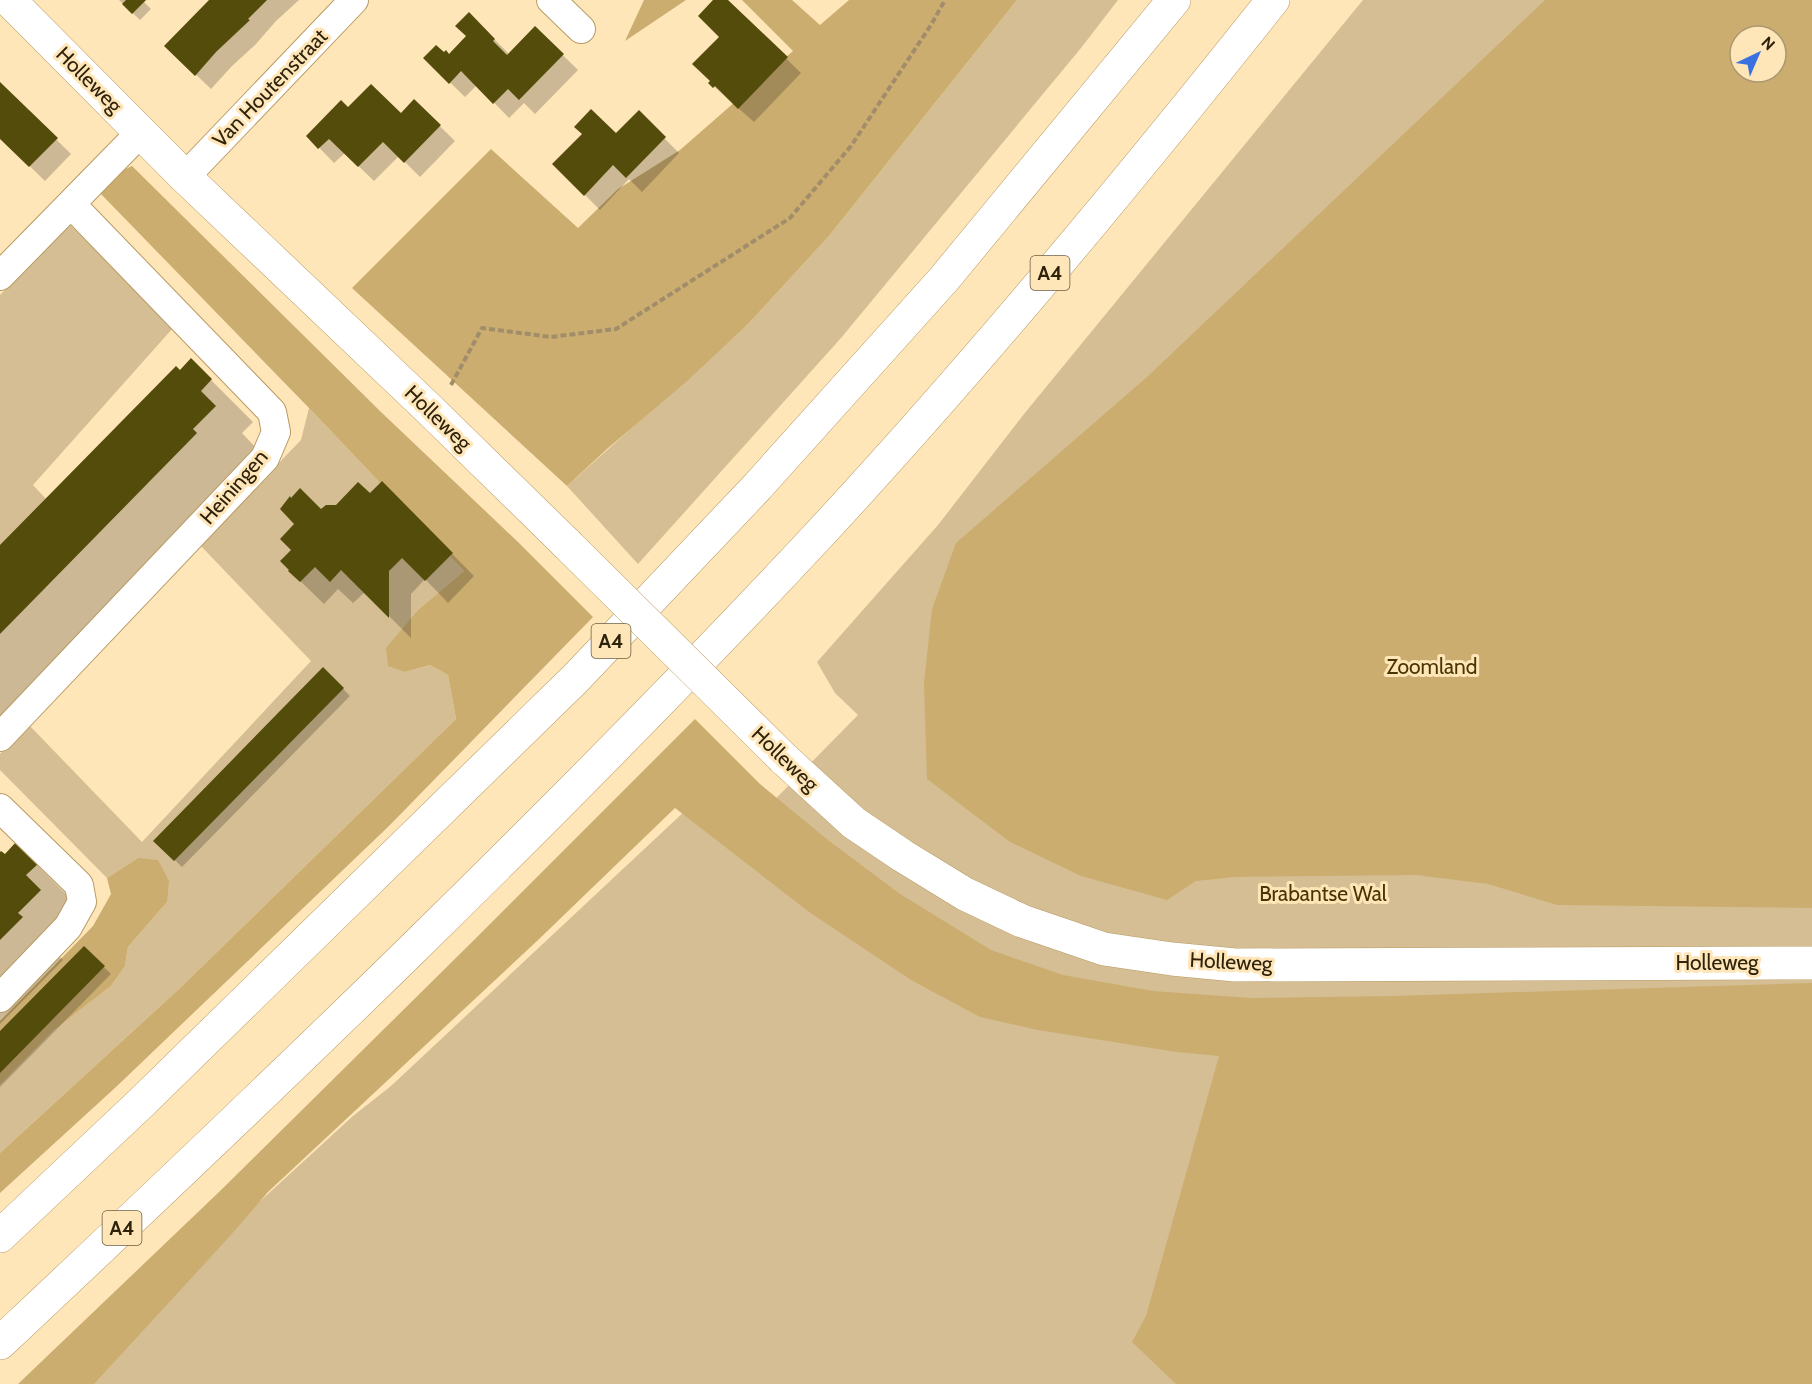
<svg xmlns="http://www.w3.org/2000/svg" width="1812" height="1384" font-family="Cabin,sans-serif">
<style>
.green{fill:#d5be93;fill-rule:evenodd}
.forest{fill:#ccad70;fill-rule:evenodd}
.shadow{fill:#0003}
.building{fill:#534c0b}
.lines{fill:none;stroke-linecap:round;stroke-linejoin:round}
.minor-casing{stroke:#b89b63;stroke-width:30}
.tertiary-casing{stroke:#b89b63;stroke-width:34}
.motorway-casing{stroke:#b89b63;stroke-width:34}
.path{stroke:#a18d6a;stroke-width:4;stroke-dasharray:6 3;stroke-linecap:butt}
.minor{stroke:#fff;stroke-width:28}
.tertiary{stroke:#fff;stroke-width:33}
.motorway{stroke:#fff;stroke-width:33}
.tertiary-bridge-casing{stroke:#b89b63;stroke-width:34;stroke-linecap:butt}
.tertiary-bridge{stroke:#fff;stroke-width:33}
.labels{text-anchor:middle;stroke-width:6;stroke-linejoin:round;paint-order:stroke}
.shield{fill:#ffe6b9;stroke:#6d5d3f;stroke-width:1.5}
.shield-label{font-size:20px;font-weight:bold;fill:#2e220b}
.street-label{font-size:21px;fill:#2e220b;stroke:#ffe6b9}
.park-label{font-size:21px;fill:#4a3501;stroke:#ffe6b9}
</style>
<rect width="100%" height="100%" fill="#ffe6b9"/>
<path class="green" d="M1017 0H1118L1081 48 841 338 638 564 567 486 750 322 829 236Z
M1363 0H1812V1384H69L199 1257 353 1116 391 1086 686 810 727 848 858 715 835 693 817 662 938 525 1024 414ZM1740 36H1776V72H1740Z
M69 224 173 328 33 485 46 499 0 547V295Z
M309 408 464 571 419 609 405 672 430 665 448 675 456 719 180 988 0 1153V1085L53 1031 111 986 125 966 128 947 167 902 138 858 107 878 0 770V754L28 724 142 842 311 661 200 545 301 440Z"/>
<path class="forest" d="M644 0H686L625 41Z
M742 0H792L820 25 849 0H1017L829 236 750 322 686 382 607 449 567 486 352 288 491 149 578 228 618 189 680 150 793 51Z
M1545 0H1812V908L1557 905 1488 884 1416 875 1235 877 1196 881 1167 900 1081 876 1010 842 927 779 924 683 932 609 956 543 1147 377ZM1740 36H1776V72H1740Z
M132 166 381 412 518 542 593 617 389 826 116 1087 0 1193V1153L180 988 456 719 448 675 430 665 405 672 388 666 386 648 419 609 464 571 309 408 100 193 121 171Z
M695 719 760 784 828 840 900 894 991 950 1063 975 1153 991 1251 998 1393 996 1812 983V1384H1176L1132 1342 1146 1316 1219 1056 1176 1052 1038 1030 980 1017 911 980 809 912 675 808 537 941 268 1192 230 1236 94 1384H18L219 1192 470 944Z
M138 858 158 860 169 881 167 902 128 947 125 966 111 986 53 1031 0 1085V1021L93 926 111 894 107 878Z"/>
<path class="shadow" d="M119 0H146L144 2 151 9 140 20Z
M211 0H299L276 21 255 45 232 66 211 89 166 46Z
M716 0H726L801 73 754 122 710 83 721 37Z
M469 14 509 54 535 28 578 70 535 114 524 103 509 118 477 85 465 97 425 58 449 56 468 36Z
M0 84 71 154 45 181 0 137Z
M414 101 455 141 420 177 399 156 374 181 345 153 334 163 308 136 348 109 401 115Z
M639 113 679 153 642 192 629 179 600 210 554 164 616 135Z
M191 360 253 422 242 433 256 448 0 717V547Z
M382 483 474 576 448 603 425 579 411 594V638L365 592 353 603 338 589 324 604 290 571 293 550 321 512 370 495Z
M324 669 350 696 182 867 155 841Z
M16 844 78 906 66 917 82 932 59 956 63 960 0 1024V854L5 856Z
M84 948 111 974 0 1087V1033Z"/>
<path class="building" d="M126 0H146L132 14 122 4Z
M209 0H267L248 19 250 20 216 52 195 76 164 46Z
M713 0H728L788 57 738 109 715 86 713 88 708 83 710 81 692 64 719 37 698 16Z
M469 12 495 39 493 41 507 55 535 26 564 54 519 100 508 89 493 104 461 71 449 84 423 58 436 45 444 52 446 50 449 54 466 36 455 26Z
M0 82 58 138 29 167 0 139Z
M371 84 401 113 414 99 441 125 404 163 383 142 358 167 329 139 318 149 306 136 341 100 348 107Z
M591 109 616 133 639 110 666 137 626 178 613 165 584 196 552 164 582 134 574 127Z
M191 358 212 379 201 391 216 406 193 429 197 433 0 634V545L176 366 180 370Z
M382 481 453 553 425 581 402 558 389 571V618L341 570 330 582 315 567 300 582 288 571 289 570 280 561 291 550 280 539 294 524 280 509 290 496 291 498 300 488 321 509 326 505H336L358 482 370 493Z
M323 667 344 688 174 861 153 841Z
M16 842 38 864 26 875 41 890 18 913 23 917 0 940V852L1 851 5 854Z
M84 946 105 966 0 1073V1031Z"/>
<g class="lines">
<g class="minor-casing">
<path id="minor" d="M551 0 581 29
M185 177 354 0
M0 276 141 132
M0 737 265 458 276 432 272 412 71 204
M0 808 79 885 82 902 68 927 0 998"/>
</g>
<g class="tertiary-casing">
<path id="tertiary" d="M9 0 185 177 429 409 567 544
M783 758 854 823 903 856 965 894 1022 921 1104 949 1172 959 1235 965 1812 963"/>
</g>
<g class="motorway-casing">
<path id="motorway" d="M0 1236 141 1103 576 678 758 486 944 279 1174 0
M0 1343C278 1082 554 818 815 539 976 366 1126 185 1273 0"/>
</g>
<path class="path" d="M451 385 482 328 551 337 616 329 790 218 851 146 931 25 945 0"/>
<use href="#minor" class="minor"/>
<use href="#tertiary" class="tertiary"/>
<use href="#motorway" class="motorway"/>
<g class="tertiary-bridge-casing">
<path id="tertiary-bridge" d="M567 544 783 758"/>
</g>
<use href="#tertiary-bridge" class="tertiary-bridge"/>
</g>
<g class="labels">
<g class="shield">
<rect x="1030.5" y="256" width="39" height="34" rx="4.5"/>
<rect x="591.5" y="624" width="39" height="34" rx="4.5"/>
<rect x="102.5" y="1211" width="39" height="34" rx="4.5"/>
</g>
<g class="shield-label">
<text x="1050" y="280">A4</text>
<text x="611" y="648">A4</text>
<text x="122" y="1235">A4</text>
</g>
<g class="street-label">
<text transform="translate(89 80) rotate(45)" y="7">Holleweg</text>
<text transform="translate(270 88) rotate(-46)" y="7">Van Houtenstraat</text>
<text transform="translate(438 418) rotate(44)" y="7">Holleweg</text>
<text transform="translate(234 487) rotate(-49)" y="7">Heiningen</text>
<text transform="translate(785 759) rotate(44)" y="7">Holleweg</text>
<text transform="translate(1231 962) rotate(3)" y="7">Holleweg</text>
<text x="1717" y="970">Holleweg</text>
</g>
<g class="park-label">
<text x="1432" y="674">Zoomland</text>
<text x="1323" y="901">Brabantse Wal</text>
</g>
</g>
<g transform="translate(1758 54) rotate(44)"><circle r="28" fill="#ffe6b9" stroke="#ab9873" stroke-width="1.5"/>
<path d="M0-4.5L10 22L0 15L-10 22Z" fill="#3b70e0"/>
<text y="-9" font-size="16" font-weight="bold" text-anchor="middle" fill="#2e220b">N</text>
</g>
</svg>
